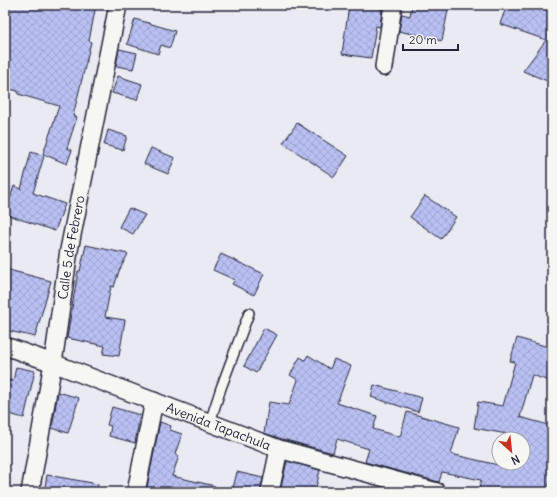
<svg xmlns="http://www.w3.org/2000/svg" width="557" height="497" font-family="Delius,sans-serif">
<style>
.building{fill:url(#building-cross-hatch);stroke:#22223b}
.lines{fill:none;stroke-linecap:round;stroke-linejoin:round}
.lane-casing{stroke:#22223b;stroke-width:12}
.street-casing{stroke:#22223b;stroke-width:20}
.lane{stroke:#f6f6f2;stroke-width:9}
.street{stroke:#f6f6f2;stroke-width:17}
.labels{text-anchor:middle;stroke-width:3;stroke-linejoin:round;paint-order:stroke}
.street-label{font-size:13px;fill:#22223b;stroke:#f6f6f2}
</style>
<defs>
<pattern id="building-cross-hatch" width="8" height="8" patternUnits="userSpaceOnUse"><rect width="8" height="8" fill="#b9c0f2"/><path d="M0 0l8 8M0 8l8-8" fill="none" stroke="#9fa5d0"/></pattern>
</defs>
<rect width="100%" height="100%" fill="#eaebf2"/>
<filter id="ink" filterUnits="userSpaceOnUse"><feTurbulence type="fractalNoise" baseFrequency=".025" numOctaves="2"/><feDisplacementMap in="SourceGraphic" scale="8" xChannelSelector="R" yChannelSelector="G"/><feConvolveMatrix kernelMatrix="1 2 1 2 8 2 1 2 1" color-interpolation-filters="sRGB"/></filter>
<g filter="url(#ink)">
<path class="building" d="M10 5H96L89 41 91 42 73 116 77 117 67 148 72 150 67 164 43 154 59 106 18 94V91L5 88V24Z
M349 5H379L378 8 382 9 380 27 376 26 371 58 342 54Z
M412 5H449L442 41 399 31 402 14 410 16Z
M507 5H552V83L523 71 546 40 500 24Z
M135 19 175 31 170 48 161 45 158 54 127 44Z
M119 49 137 53 133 69 116 66Z
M118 76 142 84 137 100 112 93Z
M297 123 348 156 334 177 283 143Z
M108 130 127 136 123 150 104 145Z
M151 148 175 158 168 174 144 164Z
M31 152 44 156 33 193 65 204 55 231 5 214 14 186 21 189Z
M425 196 456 217 441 239 410 217Z
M129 208 145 215 133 234 119 227Z
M86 245 128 254 119 271 114 287 111 286 105 317 125 320 119 356 103 354 105 346 67 338 78 271H80Z
M221 254 264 274 254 295 232 284 235 280 213 270Z
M5 269 51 281 35 337 5 330Z
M264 328 277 335 256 373 244 366Z
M517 338 552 348V382L532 375 520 417 552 426V476L547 492H478L481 480 442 472 439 482 365 462 369 449 337 439 333 453 282 439 264 433 269 402 289 405 298 380 290 375 300 357 305 360 308 355 330 369 334 359 351 366 337 403 377 416 373 429 400 437 407 412 459 427 451 454 511 468 512 463H523V437L474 428 478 402 503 406 515 362 510 361Z
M16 367 35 371 24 418 5 413V379L13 381Z
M374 385 422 398 418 412 371 397Z
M58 392 79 398 68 433 52 428Z
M112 407 140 415 135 443 109 436 111 426 107 425Z
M160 422 171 426 170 430 182 434 175 454 179 456 172 476 215 486V492H146Z
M287 461 320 470 315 492H280Z
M237 472 263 478 260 492H232Z
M47 475 98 484 97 492H44Z"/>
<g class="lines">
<g class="lane-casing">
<path id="lane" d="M210 422 221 388 249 313"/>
</g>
<g class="street-casing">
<g id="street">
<path d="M384 67 393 5"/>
<path id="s1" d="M5 346 53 363 279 449 437 492"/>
<path id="s2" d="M30 492 53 363 69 250 118 5"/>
<path d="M136 492 154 401"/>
<path d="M270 492 279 449"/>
</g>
</g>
<use href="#lane" class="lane"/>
<use href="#street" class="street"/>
</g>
</g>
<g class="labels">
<g class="street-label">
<text dy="5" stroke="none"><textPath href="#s2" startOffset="248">Calle 5 de Febrero</textPath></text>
<text dy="5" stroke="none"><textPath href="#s1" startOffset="228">Avenida Tapachula</textPath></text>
</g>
</g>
<rect width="557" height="497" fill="none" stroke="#f6f6f2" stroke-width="20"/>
<rect x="10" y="10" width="537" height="477" fill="none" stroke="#22223b" stroke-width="1.5" filter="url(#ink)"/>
<g transform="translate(511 451) rotate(153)"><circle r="19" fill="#f6f6f2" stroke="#a1a1a9"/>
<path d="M0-3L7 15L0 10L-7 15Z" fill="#c8321e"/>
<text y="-6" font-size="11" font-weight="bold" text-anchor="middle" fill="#22223b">N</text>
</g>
<path d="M403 44v6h55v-6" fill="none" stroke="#22223b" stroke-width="2"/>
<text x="409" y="44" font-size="12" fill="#22223b" stroke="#f6f6f2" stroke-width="3" paint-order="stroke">20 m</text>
</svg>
